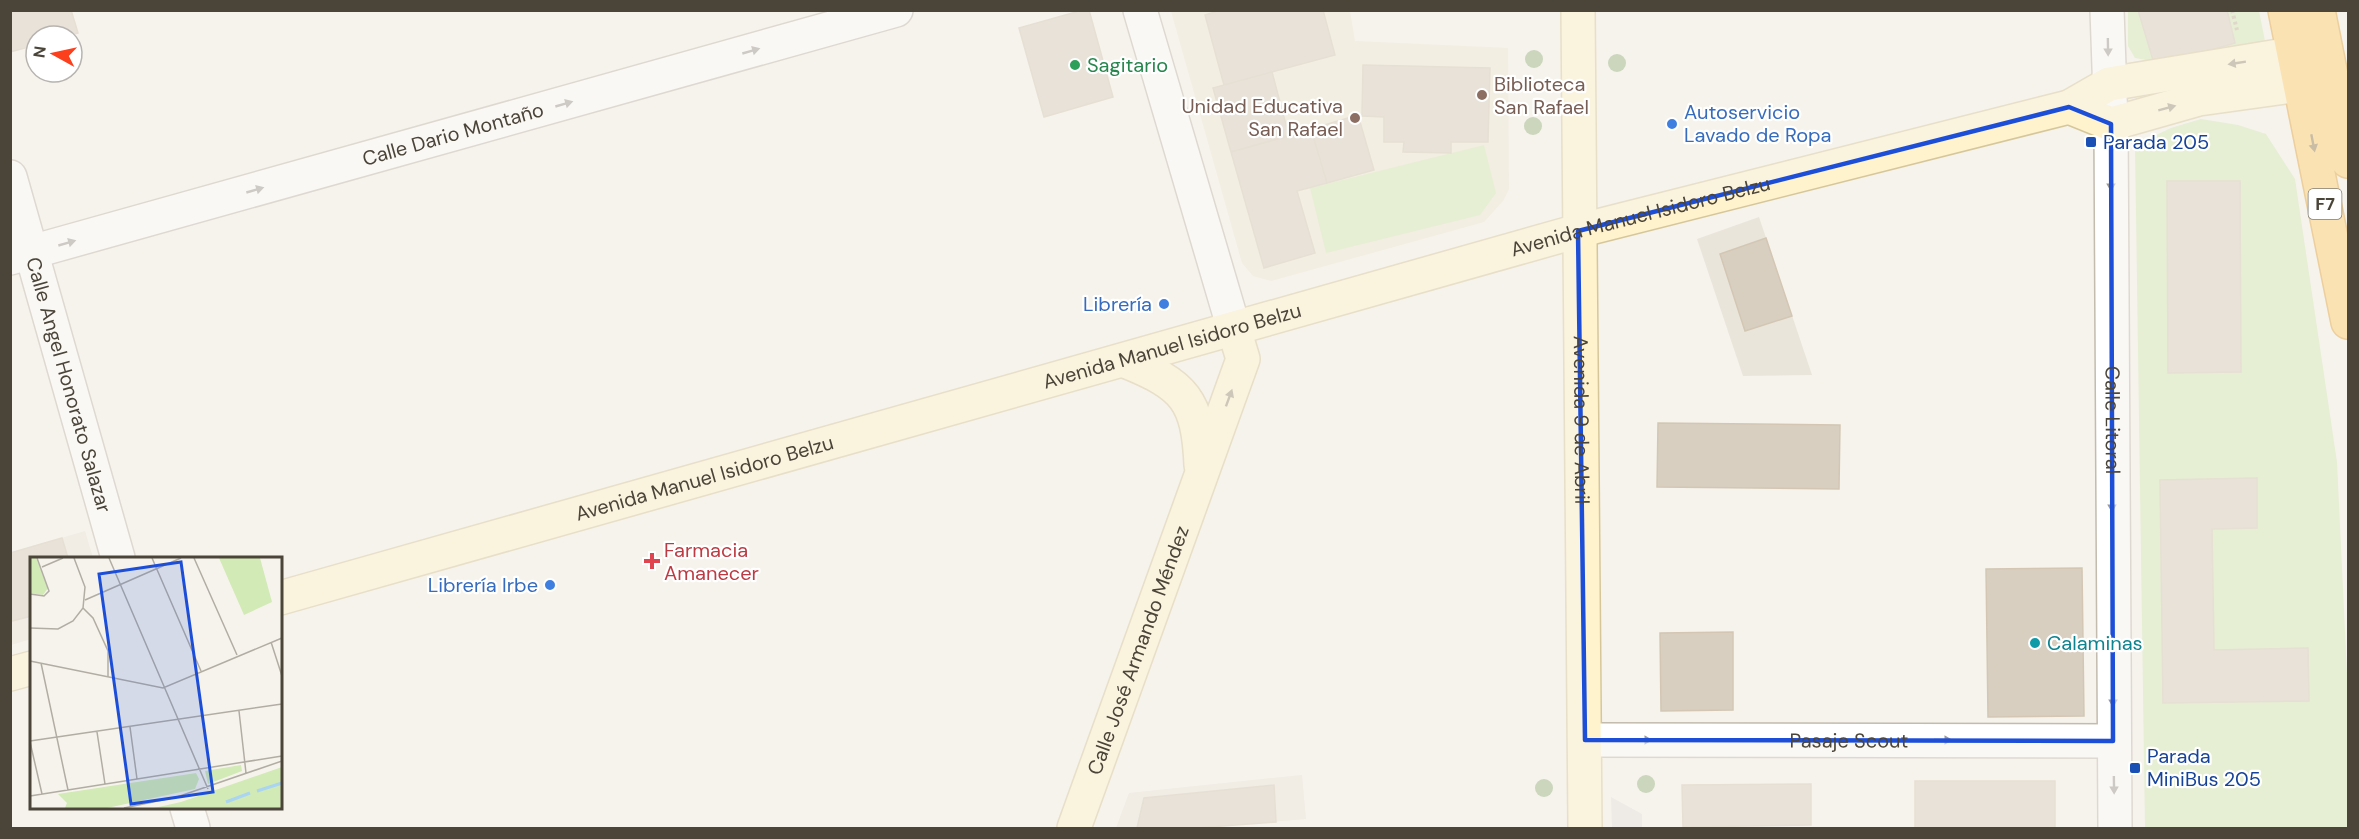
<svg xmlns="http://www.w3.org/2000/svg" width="2359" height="839" font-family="'DM Sans',sans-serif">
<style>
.residential{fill:#eae5da}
.education{fill:#efe8d6}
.green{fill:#d2eab5}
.parking{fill:#e5e3e0}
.building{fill:#d8cfc1;stroke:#d3c7b4;stroke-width:1.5}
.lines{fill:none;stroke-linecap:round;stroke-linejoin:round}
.street-casing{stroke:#c2bbae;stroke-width:36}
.secondary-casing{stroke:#d6c79b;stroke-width:36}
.highway-casing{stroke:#e0a43c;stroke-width:36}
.path{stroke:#c4b79f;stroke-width:4;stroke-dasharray:3 3;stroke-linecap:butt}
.street{stroke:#fff;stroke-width:33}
.secondary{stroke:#fff3cd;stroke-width:33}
.highway{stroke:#ffcf6e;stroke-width:33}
.tree{fill:#97b381}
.oneway{fill:#9c9892}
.oneway2{fill:#9c937c}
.oneway3{fill:#937c4e}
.marked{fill:none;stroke:#1d4ed8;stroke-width:4.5;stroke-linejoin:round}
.leisure-dot{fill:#2e9e5b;stroke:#fff;stroke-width:2}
.education-dot{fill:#8d6e63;stroke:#fff;stroke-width:2}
.shop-dot{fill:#3f7fe0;stroke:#fff;stroke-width:2}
.transit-dot{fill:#1a4fb4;stroke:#fff;stroke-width:2}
.health-dot{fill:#e0444e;stroke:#fff;stroke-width:2}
.culture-dot{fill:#0f9aa8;stroke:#fff;stroke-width:2}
.labels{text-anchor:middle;stroke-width:4.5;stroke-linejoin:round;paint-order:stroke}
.shield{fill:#fff;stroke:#817c74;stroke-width:1.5}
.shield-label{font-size:18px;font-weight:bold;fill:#4b4439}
.leisure-label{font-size:20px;fill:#27864d;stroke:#fff;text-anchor:start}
.education-label{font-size:20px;fill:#785e54;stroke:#fff;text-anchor:start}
.shop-label{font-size:20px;fill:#366cbe;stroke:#fff;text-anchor:end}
.street-label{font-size:20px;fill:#4b4439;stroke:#fff}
.transit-label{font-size:20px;fill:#164399;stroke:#fff;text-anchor:start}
.health-label{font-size:20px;fill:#be3a42;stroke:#fff;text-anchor:start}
.culture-label{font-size:20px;fill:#0d838f;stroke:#fff;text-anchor:start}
.inset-river{fill:none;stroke:#a9d4f2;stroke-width:3}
.inset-road{fill:none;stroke:#b2ada4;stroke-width:1.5}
.view{fill:#1d4ed8;fill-opacity:0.15;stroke:#1d4ed8;stroke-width:3}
.inset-edge{fill:none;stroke:#4b4439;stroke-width:3}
</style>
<rect width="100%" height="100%" fill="#f6f3ec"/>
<path class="residential" d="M1759 217 1812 375 1743 376 1697 239Z
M85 531 93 558H32L31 639 11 645V553Z
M1302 775 1306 819 1196 828H1116L1129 793Z"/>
<path class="education" d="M1171 11H1350L1355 41 1508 48 1509 189 1503 201 1484 222 1271 281 1253 276 1242 263Z"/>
<path class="green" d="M2128 11H2259L2265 41C2228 49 2173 67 2135 58L2128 46Z
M2201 119 2238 125 2266 134 2295 179 2337 462 2348 695V828H2145L2135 145 2171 128Z
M1484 145 1496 193 1480 215 1326 253 1310 188Z"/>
<path class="parking" d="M1611 797 1642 814V828H1612Z"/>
<path class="building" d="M10 10H71L78 33 67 36H36V45L10 52Z
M1083 10H1089L1113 97 1044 117 1019 28Z
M1221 10H1323L1335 55 1224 85 1205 15Z
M2138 10H2227L2235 43 2187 57 2153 60Z
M1363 65 1490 68 1488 142H1451V153L1403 152 1404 142H1384V117L1362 116Z
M1272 72 1289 136 1231 152 1213 88Z
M1358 115 1374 170 1327 183 1311 129Z
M1311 129 1327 183 1297 191 1315 253 1264 268 1231 152Z
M2167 181H2240L2241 372 2168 373Z
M1766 238 1792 316 1745 331 1720 254Z
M1658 423 1840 425 1839 489 1657 487Z
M2257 478V528L2212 529 2214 650 2308 648 2309 701 2163 703 2160 480Z
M62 538 68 558H32V616L12 621 10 553Z
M2082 568 2084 716 1988 717 1986 569Z
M1733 632V710L1661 711 1660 633Z
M1915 781H2055V828H1915Z
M1811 784V825L1683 827 1682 785Z
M1274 785 1276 822 1196 828H1137L1144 798Z"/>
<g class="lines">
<g class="street-casing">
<g id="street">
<path d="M1140 10 1234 329"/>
<path id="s1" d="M2107 10 2111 124 2115 828"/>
<path id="s2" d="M10 177 118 558"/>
<path id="s3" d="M10 258 896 10"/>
<path id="s4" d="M1585 740 2113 741"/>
<path d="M187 808 193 828"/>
</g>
</g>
<g class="secondary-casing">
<g id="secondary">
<path id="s5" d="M1578 10 1585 828"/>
<path d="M2069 107 2111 124 2199 99 2329 81"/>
<path d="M1125 361C1185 385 1198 400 1201 465"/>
<path id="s6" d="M280 598 1578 231 2069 107 2109 84 2321 49"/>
<path d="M10 674 32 668"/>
<path id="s7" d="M1074 828 1243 359 1234 329"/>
</g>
</g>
<g class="highway-casing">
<path id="highway" d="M2285 10 2348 322
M2318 10 2348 161"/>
</g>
<path class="path" d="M2232 10 2237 30"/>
<use href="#street" class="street"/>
<use href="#secondary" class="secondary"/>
<use href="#highway" class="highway"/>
</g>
<g class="tree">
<circle cx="1534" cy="59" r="9"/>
<circle cx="1617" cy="63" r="9"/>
<circle cx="1533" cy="126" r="9"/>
<circle cx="1646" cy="784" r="9"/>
<circle cx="1544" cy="788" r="9"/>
</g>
<defs><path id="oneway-solid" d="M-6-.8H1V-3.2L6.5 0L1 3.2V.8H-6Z" transform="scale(1.5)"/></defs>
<g class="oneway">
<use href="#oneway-solid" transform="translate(2108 47) rotate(89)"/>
<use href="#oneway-solid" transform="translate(751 51) rotate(-16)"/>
<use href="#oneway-solid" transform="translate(564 104) rotate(-16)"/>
<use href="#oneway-solid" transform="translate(2111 182) rotate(90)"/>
<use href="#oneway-solid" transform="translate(255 190) rotate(-16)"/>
<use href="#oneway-solid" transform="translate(67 243) rotate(-16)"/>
<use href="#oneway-solid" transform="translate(2112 503) rotate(90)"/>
<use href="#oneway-solid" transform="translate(2113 698) rotate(90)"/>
<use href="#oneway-solid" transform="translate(1643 740)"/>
<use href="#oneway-solid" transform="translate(1943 740)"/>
<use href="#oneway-solid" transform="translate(2114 785) rotate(89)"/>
</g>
<g class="oneway2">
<use href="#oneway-solid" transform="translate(2237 63) rotate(171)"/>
<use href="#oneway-solid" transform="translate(2167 108) rotate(-15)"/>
<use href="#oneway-solid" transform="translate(1229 398) rotate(-70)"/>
</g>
<use class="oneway3" href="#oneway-solid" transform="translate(2313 143) rotate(79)"/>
<path d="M0 0H2359V839H0ZM2069 107 2111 124 2113 741 1585 740 1578 231Z" fill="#f6f3ec" fill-opacity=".55" fill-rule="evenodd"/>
<path class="marked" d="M2069 107 2111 124 2113 741 1585 740 1578 231Z"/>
<circle class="leisure-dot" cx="1075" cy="65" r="6"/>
<g class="education-dot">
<circle cx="1482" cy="95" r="6"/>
<circle cx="1355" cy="118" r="6"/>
</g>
<g class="shop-dot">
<circle cx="1672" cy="124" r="6"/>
<circle cx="1164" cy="304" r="6"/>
<circle cx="550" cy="585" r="6"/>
</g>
<g class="transit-dot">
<rect x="2085" y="136" width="12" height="12" rx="3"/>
<rect x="2129" y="762" width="12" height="12" rx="3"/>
</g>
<path class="health-dot" d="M649 552h6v6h6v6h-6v6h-6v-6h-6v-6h6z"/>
<circle class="culture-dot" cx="2035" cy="643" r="6"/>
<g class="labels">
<rect class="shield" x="2308.5" y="189" width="33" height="30" rx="4.5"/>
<g class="shield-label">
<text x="2325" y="210">F7</text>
</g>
<g class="leisure-label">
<text x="1087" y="72">Sagitario</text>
</g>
<g class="education-label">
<text x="1494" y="91">Biblioteca<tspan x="1494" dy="23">San Rafael</tspan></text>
<text x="1343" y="113" text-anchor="end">Unidad Educativa<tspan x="1343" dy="23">San Rafael</tspan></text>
</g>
<g class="shop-label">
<text x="1684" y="119" text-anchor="start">Autoservicio<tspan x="1684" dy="23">Lavado de Ropa</tspan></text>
<text x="1152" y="311">Librería</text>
<text x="538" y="592">Librería Irbe</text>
</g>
<g class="street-label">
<text dy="7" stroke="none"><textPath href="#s3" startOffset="460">Calle Dario Montaño</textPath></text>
<text dy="7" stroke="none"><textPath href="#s6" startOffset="1413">Avenida Manuel Isidoro Belzu</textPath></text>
<text dy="7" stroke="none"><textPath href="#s6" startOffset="927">Avenida Manuel Isidoro Belzu</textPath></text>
<text dy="7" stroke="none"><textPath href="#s2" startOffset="216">Calle Angel Honorato Salazar</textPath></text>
<text dy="7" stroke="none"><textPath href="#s1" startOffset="410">Calle Litoral</textPath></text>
<text dy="7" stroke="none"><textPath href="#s5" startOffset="410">Avenida 9 de Abril</textPath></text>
<text dy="7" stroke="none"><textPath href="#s6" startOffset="441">Avenida Manuel Isidoro Belzu</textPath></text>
<text dy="7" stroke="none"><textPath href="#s7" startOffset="189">Calle José Armando Méndez</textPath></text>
<text dy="7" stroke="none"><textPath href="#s4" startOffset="264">Pasaje Scout</textPath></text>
</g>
<g class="transit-label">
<text x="2103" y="149">Parada 205</text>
<text x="2147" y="763">Parada<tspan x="2147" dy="23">MiniBus 205</tspan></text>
</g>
<g class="health-label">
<text x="664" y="557">Farmacia<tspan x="664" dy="23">Amanecer</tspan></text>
</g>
<g class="culture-label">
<text x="2047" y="650">Calaminas</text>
</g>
</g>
<g transform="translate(30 557)">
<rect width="252" height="252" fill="#f6f3ec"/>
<path d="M0 1H6L18 31 13 38 0 36ZM189 1H230L242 45 214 58ZM211 208 212 214 178 227 175 214ZM252 210V251H124L151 245ZM166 216 169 222 165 232 77 251H35L37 246 28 237Z" fill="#d2eab5"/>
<path class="inset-river" d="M227 234 252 226M196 245 220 236"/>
<path class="inset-road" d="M79 1 178 232M122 1 171 114M164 1 207 98M12 10 33 1M0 37 14 39 19 34 7 1M55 43 151 1M53 51 63 61 78 94V120M0 71 28 72 43 64 53 51 55 30 44 1M241 85 252 119M0 104 133 131 252 81M11 106 38 233M209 154 216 216M100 170 107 222M67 175 75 227M0 184 252 147M0 185 12 237M0 239 252 199M94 251 147 240 252 204"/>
<path class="view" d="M151 5 183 235 101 247 69 17Z"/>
<rect width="252" height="252" class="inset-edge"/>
</g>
<rect width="2359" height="839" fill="none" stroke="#4b4439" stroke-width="24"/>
<g transform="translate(54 54) rotate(278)"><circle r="28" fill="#ffffff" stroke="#b7b4b0" stroke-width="1.5"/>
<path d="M0-4.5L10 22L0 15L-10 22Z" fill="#fc3f1d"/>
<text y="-9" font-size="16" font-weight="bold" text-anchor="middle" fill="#4b4439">N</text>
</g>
</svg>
